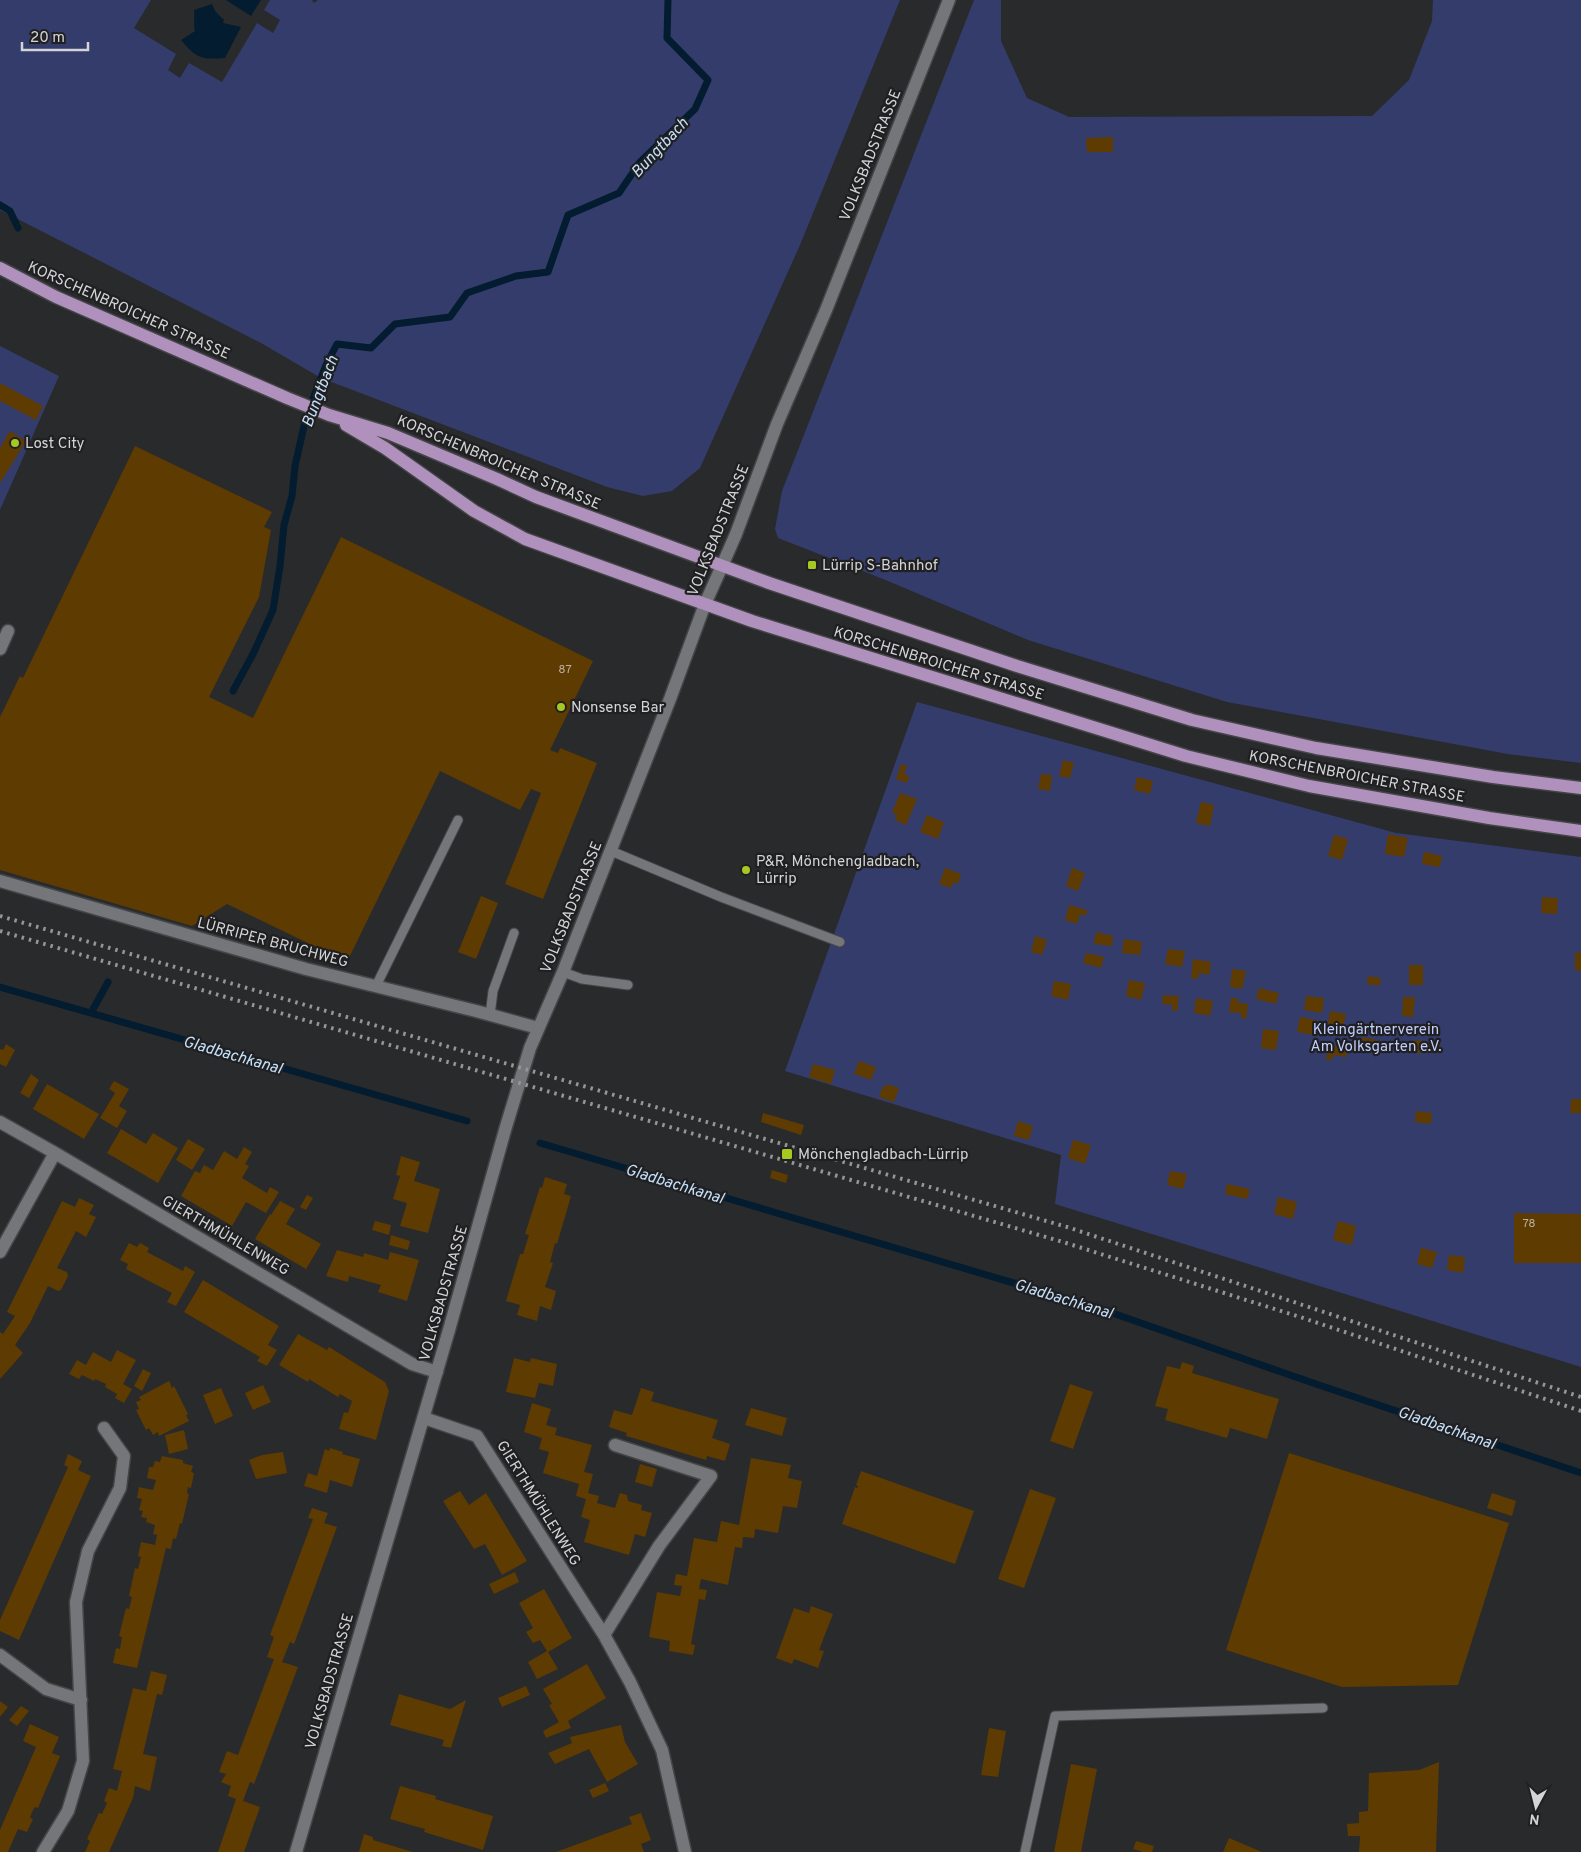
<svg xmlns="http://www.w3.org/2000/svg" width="1581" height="1852" font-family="Overpass,sans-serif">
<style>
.green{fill:#343c6c}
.water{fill:#031c2f}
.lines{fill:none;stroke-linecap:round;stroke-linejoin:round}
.stream{stroke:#031c2f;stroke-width:7}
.building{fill:#5e3b00}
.service-casing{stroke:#444547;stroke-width:11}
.minor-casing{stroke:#444547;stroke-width:15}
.tertiary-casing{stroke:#444547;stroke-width:15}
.secondary-casing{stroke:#444547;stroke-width:15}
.primary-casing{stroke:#444547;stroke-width:15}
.service{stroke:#757679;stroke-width:9}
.minor{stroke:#757679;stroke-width:12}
.tertiary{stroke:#757679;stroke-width:12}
.secondary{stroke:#757679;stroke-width:12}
.primary{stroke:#b090bd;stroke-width:12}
.rail{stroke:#959698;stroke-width:4;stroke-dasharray:2.5 5;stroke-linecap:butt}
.poi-dot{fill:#a5c823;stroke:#202023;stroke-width:2}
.labels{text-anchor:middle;stroke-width:4.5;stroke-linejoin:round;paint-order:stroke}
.number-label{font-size:12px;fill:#b6aea0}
.street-label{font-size:15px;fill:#d3d4d6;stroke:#202023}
.poi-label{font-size:15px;fill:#d3d4d6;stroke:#202023;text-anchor:start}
.park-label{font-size:15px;fill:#c1cdfc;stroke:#202023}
.water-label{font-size:16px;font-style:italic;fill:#c5e1fa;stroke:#202023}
</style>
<rect width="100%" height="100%" fill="#292a2c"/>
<path class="green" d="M0 0H151L134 28 176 54 168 70 180 78 189 63 222 82 257 23 273 33 280 20 264 10 270 0H312L314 3 318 0H900L800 245 700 468 672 491 643 496 607 487 321 378 261 343 0 210Z
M974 0H1001V41L1027 98 1069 117 1372 116 1409 80 1432 21 1433 0H1581V763L1508 754 1227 702 1028 640 883 579 778 538 775 529 782 491Z
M0 346 59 376 0 510Z
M917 702 1396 833 1581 857V1367L1055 1204 1061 1155 785 1071Z"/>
<path class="water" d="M226 0H261L251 16Z
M212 4 215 11 224 20 223 23 241 27 225 58C201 60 196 58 181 40L195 31C193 25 195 18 194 10Z"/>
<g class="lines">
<path class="stream" d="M0 205 10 211 18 228
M233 691 253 654 273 610 280 566 284 525 292 496 295 466 306 417 326 365 337 344 371 348 395 324 450 317 467 293 516 276 548 272 568 215 619 193 640 162 695 109 708 80 667 38 668 0
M0 987 467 1121
M91 1013 108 982
M540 1143 1095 1307 1316 1384 1581 1473"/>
</g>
<path class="building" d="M1113 137V152H1087L1086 138Z
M0 383 43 406 36 420 0 401Z
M10 431 26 441 0 483V448Z
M135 446 272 512 264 527 271 530 259 597 209 697 253 718 341 537 593 661 550 750 558 753 560 748 597 763 543 899 505 884 541 793 531 789 520 810 440 771 347 962 227 904 192 926 0 870V717L20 676 23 678Z
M1063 760 1074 763 1070 778 1059 776Z
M901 764 907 766 904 774 909 776 907 783 896 779Z
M1041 774 1052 775 1050 791 1038 789Z
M1137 777 1153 781 1150 794 1134 790Z
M900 793 917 799 906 825 895 820 897 815 892 813Z
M1201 802 1214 805 1210 826 1196 823Z
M927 815 944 822 938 839 920 832Z
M1388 834 1408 838 1404 857 1385 854Z
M1334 835 1348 839 1342 860 1328 856Z
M1424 852 1442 856 1440 867 1422 864Z
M945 868 961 874 958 884 953 882 951 888 939 884Z
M1072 868 1085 873 1078 891 1066 886Z
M481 896 498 903 476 959 458 952Z
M1542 897 1558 898 1557 914 1541 913Z
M1069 905 1087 910 1086 916 1080 914 1077 924 1065 920Z
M1096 932 1113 936 1112 946 1094 944Z
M1035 936 1047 940 1042 955 1031 952Z
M1124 939 1142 942 1140 955 1122 953Z
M1168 949 1185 951 1182 967 1165 964Z
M1575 952 1581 953V971L1575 970Z
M1086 953 1104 957 1101 968 1083 963Z
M1193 959 1211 962 1209 975 1199 973 1198 979 1191 978Z
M1409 965H1423V985H1409Z
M1232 969 1246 971 1242 989 1230 987Z
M1368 976 1381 978 1379 986 1367 984Z
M1129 980 1145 983 1141 1000 1126 996Z
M1054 981 1071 984 1068 1000 1051 996Z
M1259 988 1279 993 1276 1004 1256 999Z
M1163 995 1179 996 1177 1011 1172 1010V1005L1162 1004Z
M1306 996 1324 998 1322 1013 1304 1010Z
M1403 997H1415L1413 1017 1402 1016Z
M1196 998 1213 1001 1210 1016 1194 1013Z
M1231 998 1239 999 1238 1003 1248 1004 1246 1019 1241 1018V1013L1229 1012Z
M1330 1011 1346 1014 1343 1027 1328 1024Z
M1300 1017 1317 1020 1315 1035 1297 1032Z
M1263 1029 1279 1031 1276 1050 1261 1048Z
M1362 1037 1378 1040V1045L1371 1044 1370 1050 1360 1048Z
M1412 1040 1427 1041V1053H1412Z
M1429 1042H1440V1053L1429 1052Z
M6 1044 15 1050 6 1067 0 1064V1049L3 1050Z
M1329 1044 1348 1048 1346 1057 1333 1055 1332 1060H1326Z
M859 1061 876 1067 871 1080 854 1074Z
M813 1064 835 1070 831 1084 809 1077Z
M31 1074 39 1080 29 1098 20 1093Z
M114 1081 129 1089 119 1106 127 1111 117 1128 100 1118 115 1093 109 1089Z
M47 1084 99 1114 84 1139 33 1109Z
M887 1084 899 1088 894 1102 879 1097 883 1086 886 1087Z
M1571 1099H1581V1113H1570Z
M1416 1111 1432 1113 1431 1124 1415 1122Z
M763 1113 804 1125 801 1135 761 1122Z
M1018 1121 1033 1126 1029 1140 1014 1136Z
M121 1129 146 1144 153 1133 178 1148 158 1183 107 1153Z
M188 1139 205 1149 192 1170 176 1160Z
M1073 1140 1091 1145 1085 1164 1068 1158Z
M244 1147 252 1152 245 1164 249 1166 242 1178 267 1193 270 1187 279 1192 266 1213 246 1202 232 1226 181 1196 195 1171 200 1173 204 1165 213 1170 224 1151 237 1159Z
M401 1156 420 1162 414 1181 440 1189 428 1233 400 1226 407 1203 393 1199 400 1176 396 1175Z
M772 1170 788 1175 786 1183 770 1178Z
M1170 1171 1187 1174 1183 1189 1167 1185Z
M545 1177 567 1184 564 1194 571 1196 557 1244 555 1243 550 1262 553 1263 545 1287 556 1291 551 1310 540 1306 537 1321 517 1315 520 1305 506 1301 520 1254H523L529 1235 525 1234 540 1187 542 1188Z
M1227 1184 1250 1189 1247 1199 1225 1194Z
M307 1195 313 1198 306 1210 300 1207Z
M1278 1197 1297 1202 1293 1219 1274 1214Z
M79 1198 94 1205 89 1214 96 1217 86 1237 76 1231 57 1268 67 1272 68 1276 61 1290 58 1291 48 1286 30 1323 15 1345 23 1353 0 1379V1332L3 1334 15 1316 7 1312 62 1201 75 1207Z
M280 1201 295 1209 286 1224 321 1244 306 1269 255 1239 270 1214 271 1215Z
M1514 1213 1581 1214V1263H1514Z
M375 1221 391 1225 389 1235 372 1230Z
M1338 1221 1356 1226 1352 1245 1333 1240Z
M391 1235 410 1241 408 1250 389 1245Z
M129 1243 137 1247 140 1243 149 1248 147 1252 183 1271 185 1266 195 1272 176 1306 167 1302 172 1293 126 1269 128 1264 120 1260Z
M1421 1248 1437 1252 1432 1268 1417 1264Z
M337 1250 363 1257 364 1253 388 1260 390 1252 419 1260 407 1301 378 1292 381 1285 349 1276 348 1282 326 1276Z
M1449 1255 1465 1257 1463 1273 1447 1270Z
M203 1280 279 1326 268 1345 277 1350 267 1366 257 1361 260 1357 184 1312Z
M298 1334 327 1350 329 1347 385 1382 389 1391 376 1440 339 1429 344 1412 348 1413 352 1401 340 1394 338 1397 309 1379 308 1382 279 1365Z
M117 1350 136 1360 123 1384 132 1389 124 1403 115 1398 117 1394 105 1387 106 1384 95 1379 94 1381 82 1375 79 1379 69 1374 77 1360 86 1365 93 1352 111 1362Z
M514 1358 530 1362 531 1358 557 1364 553 1386 539 1383 535 1398 506 1392Z
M1182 1362 1194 1366 1192 1373 1279 1399 1267 1439 1230 1428 1227 1438 1165 1420 1168 1409 1155 1406 1167 1366 1180 1369Z
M143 1369 151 1373 142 1391 134 1386Z
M169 1381 172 1388 174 1386 188 1414 186 1415 189 1421 159 1436 158 1432 153 1435 149 1428 146 1430 136 1410 139 1409 136 1402 141 1400 139 1397Z
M1070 1384 1093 1392 1073 1449 1050 1441Z
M263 1385 271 1402 253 1410 245 1393Z
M221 1388 233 1416 215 1424 203 1395Z
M641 1388 654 1392 651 1401 718 1420 712 1438 730 1444 725 1461 707 1456 706 1460 640 1440 626 1436 627 1433 609 1427 614 1410 632 1415Z
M532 1403 551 1409 546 1425 557 1428 555 1435 592 1445 584 1472 593 1474 588 1493 599 1496 597 1503 615 1508 620 1493 627 1495 628 1501 642 1505 641 1510 652 1513 645 1537 635 1534 629 1555 584 1542 590 1520 581 1517 586 1499 576 1496 579 1484 543 1473 549 1452 539 1449 542 1438 524 1432Z
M751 1408 787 1418 782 1436 745 1425Z
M184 1430 188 1449 169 1454 165 1435Z
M330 1448 343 1452 342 1454 360 1459 352 1487 330 1480 327 1493 304 1486 308 1473 317 1476 325 1449 329 1451Z
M283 1452 287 1473 256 1479 249 1460 262 1455Z
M1289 1453 1509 1523 1458 1685 1342 1687 1226 1650Z
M68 1454 82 1461 78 1470 91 1476 19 1640 0 1631V1620L68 1467 64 1465Z
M162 1456 183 1460V1463L193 1466 191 1472 194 1473 191 1488 188 1487 187 1493 189 1494 182 1524 180 1523 176 1539 173 1538 171 1549 166 1548 137 1668 113 1663 116 1648 120 1649 122 1637 119 1636 126 1608 129 1609 132 1597 129 1596 135 1568 138 1569 141 1557 138 1556 141 1542 155 1545 157 1535 153 1534 155 1525 146 1522 147 1518 141 1517 143 1511 139 1510 142 1499 137 1498 139 1487 153 1490 156 1480 147 1478 149 1467H153L155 1461 160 1462Z
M751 1458 791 1465 788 1478 802 1481 797 1508 783 1506 778 1533 755 1529 754 1538 743 1537 742 1548 735 1547 728 1585 701 1579 699 1589 707 1590 705 1600 699 1599 691 1644 695 1645 693 1655 669 1651 670 1641 649 1637 657 1592 680 1596 682 1586 674 1585 676 1574 687 1576 694 1538 717 1542 721 1521 739 1525Z
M640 1464 657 1469 652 1487 635 1482Z
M861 1471 974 1511 955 1564 842 1524 855 1487 857 1488 858 1486 856 1485Z
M1030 1489 1056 1498 1024 1588 998 1579Z
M460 1491 469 1505 486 1493 527 1561 502 1575 485 1544 474 1549 443 1501Z
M1492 1493 1516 1501 1512 1516 1487 1508Z
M312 1508 328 1513 324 1523 337 1527 294 1644 290 1642 282 1662 298 1667 254 1784 250 1782 243 1801 260 1807 244 1852H218L236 1799 228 1796 231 1786 221 1782 226 1774 219 1772 227 1751 238 1755 274 1659 267 1657 274 1637 270 1635 313 1519 308 1518Z
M515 1572 519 1582 494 1594 489 1584Z
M544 1589 572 1638 548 1652 558 1669 537 1679 528 1662 547 1651 540 1640 533 1643 526 1632 533 1628 519 1603Z
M811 1606 833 1614 819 1650 824 1651 818 1668 794 1659 792 1664 776 1658 794 1608 809 1613Z
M587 1664 606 1698 568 1721 571 1728 546 1738 543 1731 559 1722 549 1705 552 1704 543 1689Z
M151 1671 167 1675 162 1695 157 1694 143 1754 157 1757 150 1791 135 1786 133 1798 109 1852H85L90 1841 87 1839 99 1813 102 1814 107 1803 104 1801 109 1788 117 1791 122 1771 113 1769 133 1688 146 1691Z
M526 1686 530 1695 502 1707 498 1698Z
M399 1694 450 1709 466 1700 451 1748 442 1746 444 1740 390 1725Z
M0 1701 8 1707 0 1717Z
M21 1706 29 1711 17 1726 9 1720Z
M30 1724 59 1737 52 1753 60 1756 38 1808 35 1807 32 1812 30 1818 33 1819 27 1832 18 1829 8 1852H0V1830L36 1747 23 1741Z
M621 1725 625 1742 638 1764 607 1782 589 1749 555 1764 548 1753 572 1743 570 1737Z
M989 1728 1006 1731 998 1777 981 1775Z
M1439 1762 1436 1852H1359L1360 1836H1348L1347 1824 1359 1823V1812L1368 1811 1369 1773 1419 1770Z
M1071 1764 1097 1769 1081 1852H1054Z
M605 1783 609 1791 593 1798 589 1790Z
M400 1786 436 1796 435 1799 493 1816 483 1850 424 1832 425 1829 390 1819Z
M641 1813 651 1840 641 1844 644 1852H556L632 1824 629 1817Z
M364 1834 373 1837V1840L413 1852H359Z
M1229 1838 1262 1852H1223Z
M1136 1841 1154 1846 1152 1852H1143L1133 1849Z"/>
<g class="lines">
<g class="service-casing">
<path id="service" d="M611 851 721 897 840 942
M563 972 582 979 628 985
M376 986 458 820
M490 1015 493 991 514 933
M1025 1852 1055 1716 1323 1708"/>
</g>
<g class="minor-casing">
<path id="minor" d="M0 649 8 631
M0 881 306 969 476 1011 538 1028
M0 1122 55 1153 412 1364 437 1372
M0 1252 55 1153
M424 1418 477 1436 604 1635 630 1682 662 1750 685 1852
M604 1635 659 1546 711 1476 615 1445
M0 1655 46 1689 81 1700
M43 1852 68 1811 83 1761 76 1602 88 1551 120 1488 124 1456 104 1428"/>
</g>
<g class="tertiary-casing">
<path id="tertiary" d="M722 566 736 534 777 424 826 310 949 0"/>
</g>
<g class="secondary-casing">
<path id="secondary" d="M296 1852 449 1330 505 1130 530 1048 563 972 670 699 705 604 722 566"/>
</g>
<g class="primary-casing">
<path id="primary" d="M0 268 56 297 287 398 329 415 388 433 497 479 536 497 769 583 1017 666 1192 720 1316 748 1493 777 1581 788
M346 425 385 448 474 511 525 539 752 621 1186 756 1309 786 1489 818 1581 831"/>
</g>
<use href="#service" class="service"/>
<use href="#minor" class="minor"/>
<use href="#tertiary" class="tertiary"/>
<use href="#secondary" class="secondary"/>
<use href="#primary" class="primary"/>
<path class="rail" d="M0 916 1067 1227 1581 1397
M0 931 1063 1242 1300 1317 1581 1411"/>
</g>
<g class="poi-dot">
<circle cx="15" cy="443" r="5"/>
<rect x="807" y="560" width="10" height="10" rx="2.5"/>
<circle cx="561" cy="707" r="5"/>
<circle cx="746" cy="870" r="5"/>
<rect x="781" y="1148" width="12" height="12" rx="2.5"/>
</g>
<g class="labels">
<g class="number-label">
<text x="565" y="673">87</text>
<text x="1529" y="1227">78</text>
</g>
<g class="street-label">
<text transform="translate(870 155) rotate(-68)" y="5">VOLKSBADSTRASSE</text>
<text transform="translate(129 310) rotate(24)" y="5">KORSCHENBROICHER STRASSE</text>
<text transform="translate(499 462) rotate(23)" y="5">KORSCHENBROICHER STRASSE</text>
<text transform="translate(718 530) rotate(-68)" y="5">VOLKSBADSTRASSE</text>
<text transform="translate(939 663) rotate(17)" y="5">KORSCHENBROICHER STRASSE</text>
<text transform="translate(1357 776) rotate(11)" y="5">KORSCHENBROICHER STRASSE</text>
<text transform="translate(571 907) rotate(-68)" y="5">VOLKSBADSTRASSE</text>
<text transform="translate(273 942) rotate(15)" y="5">LÜRRIPER BRUCHWEG</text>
<text transform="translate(226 1235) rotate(30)" y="5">GIERTHMÜHLENWEG</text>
<text transform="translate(443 1293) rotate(-74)" y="5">VOLKSBADSTRASSE</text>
<text transform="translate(539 1503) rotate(58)" y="5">GIERTHMÜHLENWEG</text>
<text transform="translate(329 1681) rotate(-74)" y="5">VOLKSBADSTRASSE</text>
</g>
<g class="poi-label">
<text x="25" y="448">Lost City</text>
<text x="822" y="570">Lürrip S-Bahnhof</text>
<text x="571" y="712">Nonsense Bar</text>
<text x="756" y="866">P&amp;R, Mönchengladbach,<tspan x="756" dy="17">Lürrip</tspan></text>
<text x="798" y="1159">Mönchengladbach-Lürrip</text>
</g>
<g class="park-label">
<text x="1376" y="1034">Kleingärtnerverein<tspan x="1376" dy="17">Am Volksgarten e.V.</tspan></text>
</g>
<g class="water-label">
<text transform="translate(659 147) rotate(-47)" y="6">Bungtbach</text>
<text transform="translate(319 391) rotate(-69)" y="6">Bungtbach</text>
<text transform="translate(233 1054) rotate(16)" y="6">Gladbachkanal</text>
<text transform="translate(675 1183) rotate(17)" y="6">Gladbachkanal</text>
<text transform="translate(1064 1298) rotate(17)" y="6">Gladbachkanal</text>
<text transform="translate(1447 1427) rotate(19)" y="6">Gladbachkanal</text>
</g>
</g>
<g transform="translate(1536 1807) rotate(187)" stroke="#202023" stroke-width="4" paint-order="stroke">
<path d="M0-4L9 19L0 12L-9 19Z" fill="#d3d4d6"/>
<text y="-8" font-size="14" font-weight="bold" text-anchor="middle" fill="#d3d4d6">N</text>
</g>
<path d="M22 42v8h66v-8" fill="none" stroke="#d3d4d6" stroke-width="2.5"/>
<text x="30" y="42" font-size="15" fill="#d3d4d6" stroke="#202023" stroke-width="4" paint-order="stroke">20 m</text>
</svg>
